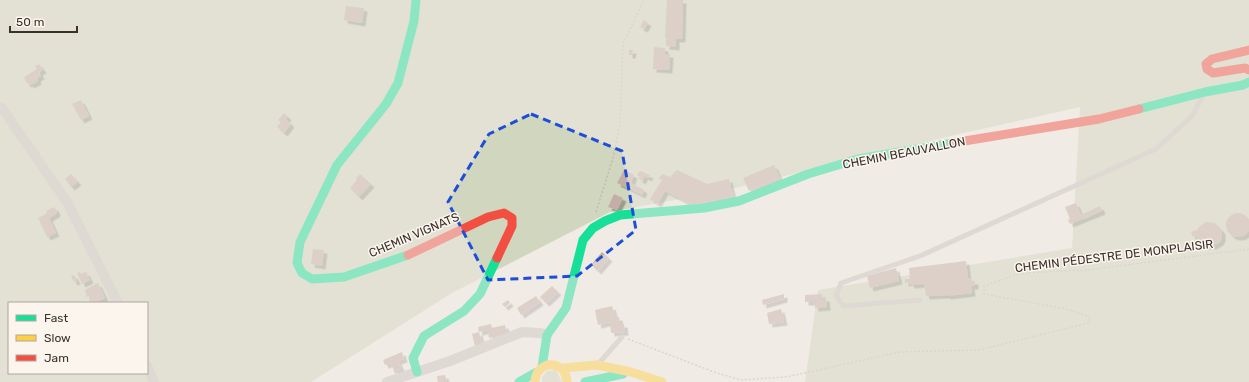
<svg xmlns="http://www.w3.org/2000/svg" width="1249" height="382" font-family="Rubik,sans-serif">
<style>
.green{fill:#d1d6bf;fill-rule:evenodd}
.building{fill:#c3afa7;filter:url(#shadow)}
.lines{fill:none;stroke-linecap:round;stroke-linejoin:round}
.path{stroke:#c2bbb6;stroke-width:1.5;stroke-dasharray:2 2;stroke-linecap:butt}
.lane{stroke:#c9c3be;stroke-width:5}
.street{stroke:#c9c3be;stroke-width:10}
.fast{stroke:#16e098;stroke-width:9}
.slow{stroke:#ffcf43;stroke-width:9}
.jam{stroke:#f24e42;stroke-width:9}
.marked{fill:none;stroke:#1d4ed8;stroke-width:3;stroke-dasharray:8 5;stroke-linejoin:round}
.labels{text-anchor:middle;stroke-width:3;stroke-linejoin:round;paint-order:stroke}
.street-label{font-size:12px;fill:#3b302b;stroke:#fbf5ee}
</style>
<defs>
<filter id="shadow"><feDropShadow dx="3.5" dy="3.5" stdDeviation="0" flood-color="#0004"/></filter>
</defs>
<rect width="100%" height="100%" fill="#f0ebe5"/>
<path class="green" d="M0 0H1249V382H805L818 290 1072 248 1080 107 955 135 723 191 610 212 452 293 311 382H0ZM9 303H147V373H9Z
M556 370 562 382H542V377L547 371Z"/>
<path class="building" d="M667 0H683L682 39H676V47L666 46V38H665Z
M346 6 364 8 362 23 344 20Z
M644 20 648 23 644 29 640 27Z
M654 47 665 48V54H670L669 70 653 69Z
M629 50H633L632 55H629Z
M39 64 43 70 39 72 41 76 37 78 38 81 31 85 29 83 27 84 24 77 37 69 35 66Z
M81 100 89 116 81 120 72 104Z
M284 113 288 117 286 119 291 124 284 133 277 127 281 122 278 120Z
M774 165 780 178 749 191 743 178Z
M624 170 634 175 631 183 644 190 642 195 617 183Z
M677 170 707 184 729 179 733 196 692 205 665 191 658 204 650 199 662 180 659 178 662 174 670 177Z
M640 171 650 175 648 178 645 176 642 181 638 178 640 177 637 175Z
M71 174 78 182 71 187 65 179Z
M360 174 371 184 359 197 350 188 357 180 356 178Z
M614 194 623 198 617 210 608 207Z
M1076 203 1081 215 1100 206 1102 211 1070 224 1068 220 1070 219 1065 207Z
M54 207 57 211 56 214 49 218 56 233 47 237 38 218 47 213 46 211Z
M1226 225a12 12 0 1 1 24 0a12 12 0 1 1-24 0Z
M1206 222 1215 223 1222 231V238L1220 242 1213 246H1204L1198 240 1197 236 1193 237 1191 232 1197 230 1200 226Z
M313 249 324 250 322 266 311 264Z
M602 252 609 258 598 271 591 265Z
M966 261 968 278H971V281H975V286H971L972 293 947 296V295L926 296 924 284 911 285 910 282 905 283V279H910L909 268Z
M896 268 899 281 870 288 867 276Z
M80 272 81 274 86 272 90 280 82 284 77 273Z
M74 275 77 281 74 282 71 276Z
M98 283 105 298 94 303H90L89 300 90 299 89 296 87 297 85 290Z
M552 286 558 292 546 303 540 297Z
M784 294V299L763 305 762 300Z
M822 294V298H826L827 307 815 308 814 302H805V295Z
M536 296 540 302 521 315 517 308Z
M508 300 510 303 505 307 502 304Z
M612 306 615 317H619L620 324H624L625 332 611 333 610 322 598 325 595 310Z
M781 309 784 322 769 324 767 313Z
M491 324 492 328 505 325 507 334 489 338 488 330 479 332 478 327Z
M479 332 482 344 475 346 472 334Z
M402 352 404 359 398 361 401 368 395 374 391 363 385 365 383 360Z
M445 375 447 382H438L437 376Z"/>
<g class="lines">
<path class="path" d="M596 212 613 158 620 124 623 44 644 0
M628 339 714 372 741 380 786 377 900 352 979 350 1089 323 1090 317 1067 309 984 294V286L1022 273 1088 270 1249 249"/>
<path class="lane" d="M920 300 843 306 836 295 841 283 920 256 1156 149 1192 116 1204 94
M599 363 622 337"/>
<path class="street" d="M2 108 67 202 118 303
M147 366 154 382
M387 382 450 361 522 332 540 333 547 335"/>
<path class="fast" d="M1139 109 1205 92 1243 85 1249 82
M408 255 344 277 312 279 302 273 297 263 300 242 337 165 386 104 398 83 414 21 416 0
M542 367 547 335 566 308 583 240 593 228 605 221 620 215 704 208 739 201 808 174 858 159 952 143
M417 372 413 358 424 336 464 311 480 294 497 258
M519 382 537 372
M585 382 623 374"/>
<path class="slow" d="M563 368 597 365 631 372 662 382
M535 382C536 359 566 359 567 382"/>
<path class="jam" d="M1249 50 1212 59 1206 64 1207 69 1213 73 1245 68 1249 70
M952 143 1099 119 1139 109
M408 255 488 217 504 213 512 218V226L497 258"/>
</g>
<path d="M0 0H1249V382H0ZM531 114 622 151 636 230 577 276 488 280 448 202 489 134Z" fill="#f0ebe5" fill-opacity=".55" fill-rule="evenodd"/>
<path class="marked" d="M531 114 622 151 636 230 577 276 488 280 448 202 489 134Z"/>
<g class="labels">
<g class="street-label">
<text transform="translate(904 153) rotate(-11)" y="4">CHEMIN BEAUVALLON</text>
<text transform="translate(414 235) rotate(-23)" y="4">CHEMIN VIGNATS</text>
<text transform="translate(1114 256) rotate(-7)" y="4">CHEMIN PÉDESTRE DE MONPLAISIR</text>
</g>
</g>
<rect x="8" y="302" width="140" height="72" fill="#fbf5ee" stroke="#aea6a0"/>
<rect x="16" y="315" width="20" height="6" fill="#16e098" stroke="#aea6a0"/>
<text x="44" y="322" font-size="12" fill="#3b302b">Fast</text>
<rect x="16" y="335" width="20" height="6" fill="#ffcf43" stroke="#aea6a0"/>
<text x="44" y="342" font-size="12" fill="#3b302b">Slow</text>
<rect x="16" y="355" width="20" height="6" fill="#f24e42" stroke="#aea6a0"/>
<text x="44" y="362" font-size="12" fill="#3b302b">Jam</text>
<path d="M10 26v6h67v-6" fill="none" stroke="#3b302b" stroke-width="2"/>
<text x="16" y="26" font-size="12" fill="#3b302b" stroke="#fbf5ee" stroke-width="3" paint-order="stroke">50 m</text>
</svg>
